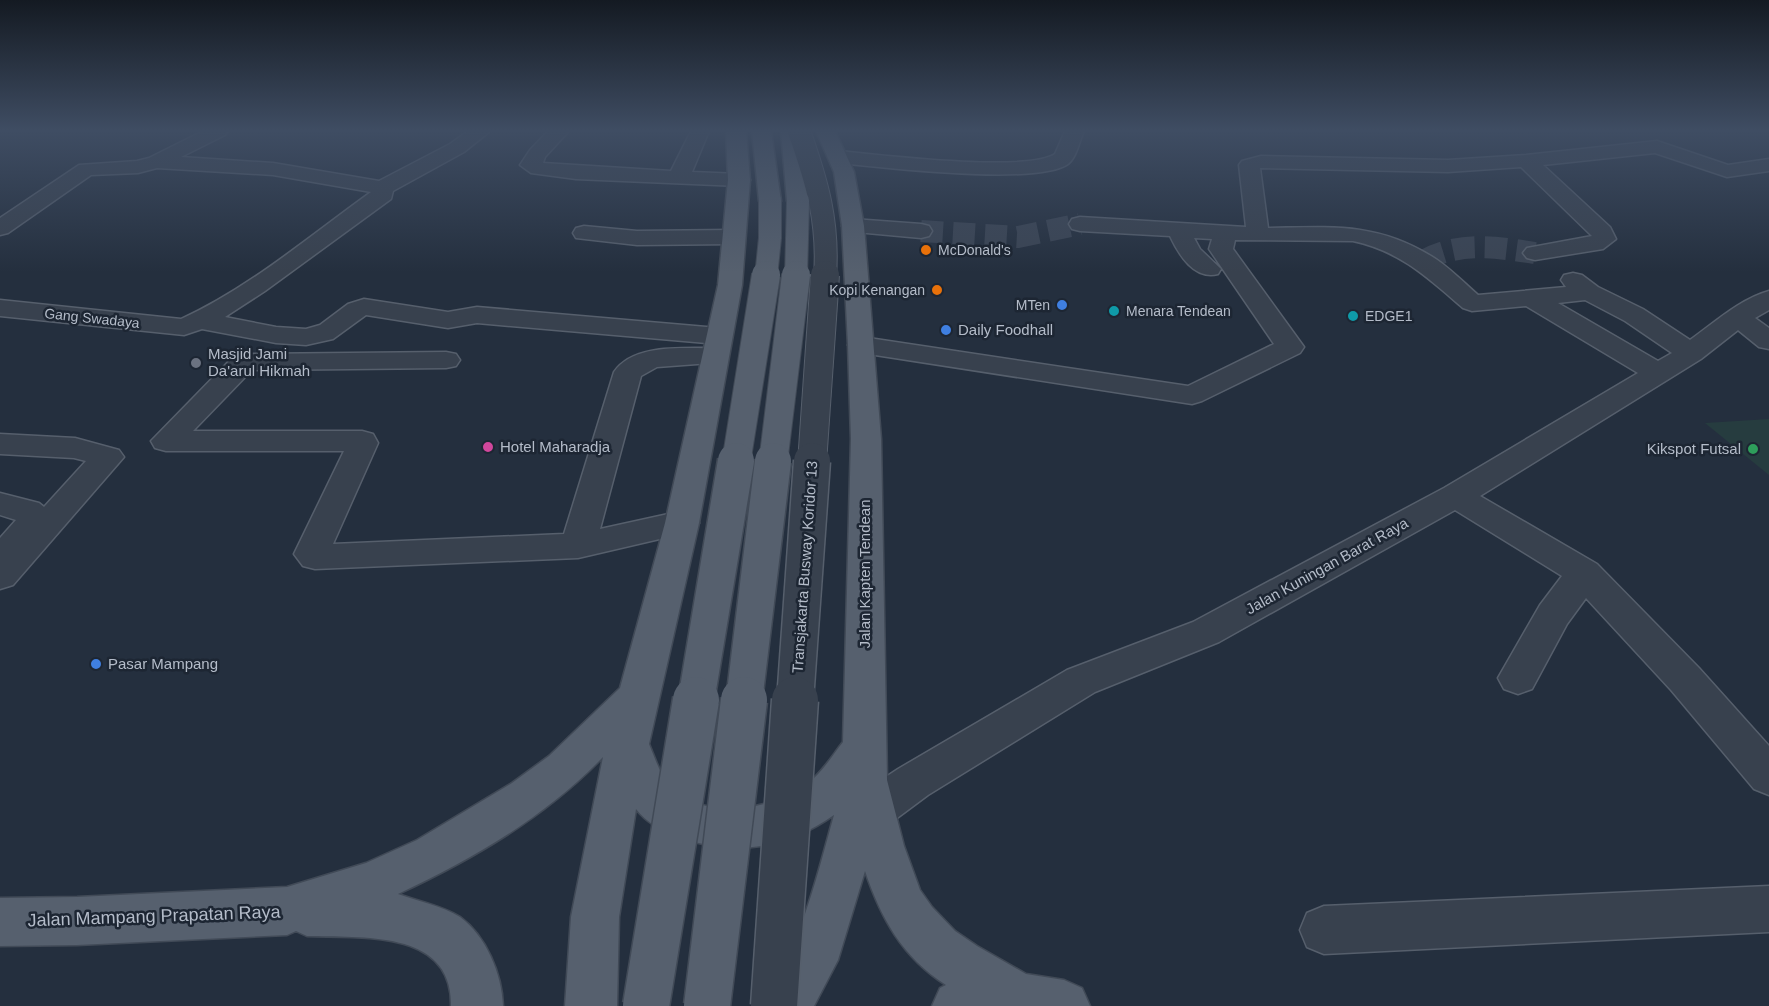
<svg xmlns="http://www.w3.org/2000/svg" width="1769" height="1006" font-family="Arial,sans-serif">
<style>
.green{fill:#263c3f}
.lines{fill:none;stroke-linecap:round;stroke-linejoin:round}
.minor-tunnel{stroke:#3a4453;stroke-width:22;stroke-dasharray:22 10;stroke-linecap:butt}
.minor-casing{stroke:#565f6c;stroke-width:3}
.major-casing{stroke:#414a57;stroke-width:3}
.minor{fill:#38414e;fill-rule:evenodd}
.major{fill:#56606e;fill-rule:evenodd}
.minor-bridge-far3-casing{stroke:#565f6c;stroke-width:24;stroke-linecap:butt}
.minor-bridge-far2-casing{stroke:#565f6c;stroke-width:30;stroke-linecap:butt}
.minor-bridge-far1-casing{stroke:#565f6c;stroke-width:39;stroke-linecap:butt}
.minor-bridge-casing{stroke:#565f6c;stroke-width:49;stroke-linecap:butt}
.major-bridge-far3-casing{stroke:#414a57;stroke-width:24;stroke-linecap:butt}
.major-bridge-far2-casing{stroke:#414a57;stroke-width:30;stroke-linecap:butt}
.major-bridge-far1-casing{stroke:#414a57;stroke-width:39;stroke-linecap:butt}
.major-bridge-casing{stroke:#414a57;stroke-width:49;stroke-linecap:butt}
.minor-bridge-far3{stroke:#38414e;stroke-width:22}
.minor-bridge-far2{stroke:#38414e;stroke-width:28}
.minor-bridge-far1{stroke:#38414e;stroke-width:36}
.minor-bridge{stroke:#38414e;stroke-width:46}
.major-bridge-far3{stroke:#56606e;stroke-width:22}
.major-bridge-far2{stroke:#56606e;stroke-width:28}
.major-bridge-far1{stroke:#56606e;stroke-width:36}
.major-bridge{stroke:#56606e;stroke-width:46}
.food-dot{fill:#e8710a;stroke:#1d2633;stroke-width:2}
.shop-dot{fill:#3f7fe0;stroke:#1d2633;stroke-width:2}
.culture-dot{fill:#0f9aa8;stroke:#1d2633;stroke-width:2}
.worship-dot{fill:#6b7280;stroke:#1d2633;stroke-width:2}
.hotel-dot{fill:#d1479c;stroke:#1d2633;stroke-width:2}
.leisure-dot{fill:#2e9e5b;stroke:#1d2633;stroke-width:2}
.labels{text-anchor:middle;stroke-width:5;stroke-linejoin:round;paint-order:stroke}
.far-poi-label{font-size:14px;fill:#b4bcc9;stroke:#1d2633;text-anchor:start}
.far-street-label{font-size:14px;fill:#b4bcc9;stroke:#1d2633}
.poi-label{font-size:15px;fill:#b4bcc9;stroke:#1d2633;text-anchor:start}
.street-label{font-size:15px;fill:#b4bcc9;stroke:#1d2633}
.near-street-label{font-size:18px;fill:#b4bcc9;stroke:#1d2633}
</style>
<rect width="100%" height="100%" fill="#242f3e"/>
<path class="green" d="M1769 419V475L1705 423Z"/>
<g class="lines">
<path class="minor-tunnel" d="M921 231 1018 237 1080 224
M1423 261C1459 241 1496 247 1535 253"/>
<g class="minor-casing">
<path id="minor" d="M203 131H228L225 135 181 157 273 163 379 181 450 144 468 131 489 132 464 152 393 191 391 199 265 291 225 317 276 327 306 329 320 325 348 304 364 299 448 312 477 307 718 328 727 330 731 336 727 342 718 344 477 323 448 328 366 315 333 339 306 345 276 343 202 329 184 335 0 316V300L181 319C248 289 311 235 371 192L273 175 157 168 138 173 91 175 8 233 0 235V218L79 165 137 161 149 158Z
M548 131H569L545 157 543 163 671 171 691 131H709L692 172 739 174 746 176 750 180 746 184 739 186 576 179 531 173 520 165 530 150Z
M1065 131H1084C1079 141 1077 157 1068 164 1037 186 881 167 839 163L832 161 829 157 832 153 839 151C878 155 1027 173 1055 154Z
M1657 141 1728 165 1769 159V171L1727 177 1655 153 1543 165 1610 227 1616 239 1603 249 1535 260 1527 258 1523 253 1527 248 1592 236 1521 167 1448 172 1260 168 1268 228C1330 227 1376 222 1431 256 1448 266 1463 282 1478 295L1566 287 1561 280 1564 275 1573 273 1582 275 1598 287 1643 309 1690 340C1714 323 1740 299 1769 291V310L1755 318 1769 328V349L1759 347 1738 330 1701 359 1480 496 1597 564 1699 668 1769 746V795L1754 789 1671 690 1586 598 1567 624 1532 689 1518 694 1504 689 1498 678 1540 605 1562 576 1455 510 1219 642 1095 692 928 795 889 824 873 830 857 824 851 810 857 796 898 769 1067 670 1193 622 1444 488 1638 373 1526 306 1472 311 1463 308C1428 278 1400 251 1353 241L1235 240 1233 249 1304 347 1300 353 1202 401 1192 404 862 353 852 351 848 345 852 339 862 337 1188 386 1274 344 1209 249 1212 239 1194 238 1200 249 1221 269 1218 274C1194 280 1179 255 1170 236L1080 231 1072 229 1069 224 1072 219 1080 217 1246 227 1239 165 1242 161 1261 156 1448 160 1526 155ZM1585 300 1625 321 1672 353 1658 361 1558 303Z
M853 219 921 224 929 226 932 231 929 236 921 238 845 231 842 226 845 221Z
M584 226 637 231 733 230 741 232 745 237 741 242 733 244 637 245 576 238 573 233 576 228Z
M714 348 724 350 728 356 724 362 657 367 641 376 600 529 682 511 694 515 699 523 694 531 578 558 315 569 303 566 294 554 344 451H166L155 448 151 441 234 356 244 354 446 352 456 354 460 360 456 366 446 368 252 370 193 431H362L373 434 378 443 333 544 564 534 614 372C634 343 684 349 714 348Z
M0 434 75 438 119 450 124 457 13 585 0 589V538L16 520 0 515V493L39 503 44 507 86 461 74 458 0 454Z
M1769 886V932L1324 954 1307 947 1300 930 1307 913 1324 906Z"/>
</g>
<g class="major-casing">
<path id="major" d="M726 131H746L750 180 742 285 699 523 649 744C655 758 659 773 670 785 704 822 770 811 807 784 822 773 832 756 843 742L851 439 848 345 842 226 834 172 816 131H835L854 172 864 226 881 439 887 780 904 846 920 890 932 907 955 931 977 946 1026 974 1064 980 1082 988 1090 1006H932L940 988 946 985C902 957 881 918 865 871L838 960 814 1006H759C768 984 784 966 793 945 811 903 822 858 834 815 786 849 733 857 679 837 662 831 647 823 636 809L619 917 617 1006H565L571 917 603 757C545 817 473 859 398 894 417 901 443 906 460 917 486 936 502 974 503 1006H451C453 929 361 938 307 936L296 931 287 935 77 945 0 946V898L77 897 287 887 366 863 417 840 512 783 549 756 620 688 665 523 718 285 728 180Z
M752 131H771L781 201 778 206 770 208 762 206 759 201Z
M781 131H801L809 201 806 206 798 208 790 206 787 201Z"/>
</g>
<use href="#minor" class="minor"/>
<use href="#major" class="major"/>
<g class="minor-bridge-far3-casing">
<path id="minor-bridge-far3" d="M799 131C817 182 829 222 825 277"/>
</g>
<g class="minor-bridge-far2-casing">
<path id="minor-bridge-far2" d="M812 463 825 275"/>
</g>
<g class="minor-bridge-far1-casing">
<path id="minor-bridge-far1" d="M795 701 812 461"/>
</g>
<g class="minor-bridge-casing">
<path id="minor-bridge" d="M774 1006 795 700"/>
</g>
<g class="major-bridge-far3-casing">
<path id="major-bridge-far3" d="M766 277 770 238V201
M796 277 798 201"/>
</g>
<g class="major-bridge-far2-casing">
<path id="major-bridge-far2" d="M736 463 766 275
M773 463 796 275"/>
</g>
<g class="major-bridge-far1-casing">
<path id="major-bridge-far1" d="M696 701 736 461
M744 701 773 461"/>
</g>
<g class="major-bridge-casing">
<path id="major-bridge" d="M646 1006 696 700
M707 1006 744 700"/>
</g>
<use href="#minor-bridge-far3" class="minor-bridge-far3"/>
<use href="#minor-bridge-far2" class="minor-bridge-far2"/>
<use href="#minor-bridge-far1" class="minor-bridge-far1"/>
<use href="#minor-bridge" class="minor-bridge"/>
<use href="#major-bridge-far3" class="major-bridge-far3"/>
<use href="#major-bridge-far2" class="major-bridge-far2"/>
<use href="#major-bridge-far1" class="major-bridge-far1"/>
<use href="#major-bridge" class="major-bridge"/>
</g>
<linearGradient id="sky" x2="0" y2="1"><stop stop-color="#141a22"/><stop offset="0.48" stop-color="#3f4d63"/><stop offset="1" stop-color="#3f4d63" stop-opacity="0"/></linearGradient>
<rect width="1769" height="272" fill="url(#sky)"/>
<g class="food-dot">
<circle cx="926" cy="250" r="6"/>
<circle cx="937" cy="290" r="6"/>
</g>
<g class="shop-dot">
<circle cx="1062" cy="305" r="6"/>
<circle cx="946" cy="330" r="6"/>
<circle cx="96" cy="664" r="6"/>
</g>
<g class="culture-dot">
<circle cx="1114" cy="311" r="6"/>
<circle cx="1353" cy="316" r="6"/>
</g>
<circle class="worship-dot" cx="196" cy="363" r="6"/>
<circle class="hotel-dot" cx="488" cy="447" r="6"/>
<circle class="leisure-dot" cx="1753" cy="449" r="6"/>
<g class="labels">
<g class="far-poi-label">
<text x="938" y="255">McDonald's</text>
<text x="925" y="295" text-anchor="end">Kopi Kenangan</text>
<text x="1050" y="310" text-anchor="end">MTen</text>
<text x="1126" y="316">Menara Tendean</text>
<text x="1365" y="321">EDGE1</text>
</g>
<g class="far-street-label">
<text transform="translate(92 318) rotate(6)" y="5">Gang Swadaya</text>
</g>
<g class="poi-label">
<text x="958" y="335">Daily Foodhall</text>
<text x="208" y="359">Masjid Jami<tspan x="208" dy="17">Da'arul Hikmah</tspan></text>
<text x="500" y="452">Hotel Maharadja</text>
<text x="1741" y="454" text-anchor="end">Kikspot Futsal</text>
<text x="108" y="669">Pasar Mampang</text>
</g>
<g class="street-label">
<text transform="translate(1327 566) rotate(-29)" y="5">Jalan Kuningan Barat Raya</text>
<text transform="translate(805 567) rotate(-86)" y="5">Transjakarta Busway Koridor 13</text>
<text transform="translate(865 574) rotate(-90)" y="5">Jalan Kapten Tendean</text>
</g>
<g class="near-street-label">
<text transform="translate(154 916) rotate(-2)" y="6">Jalan Mampang Prapatan Raya</text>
</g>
</g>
</svg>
